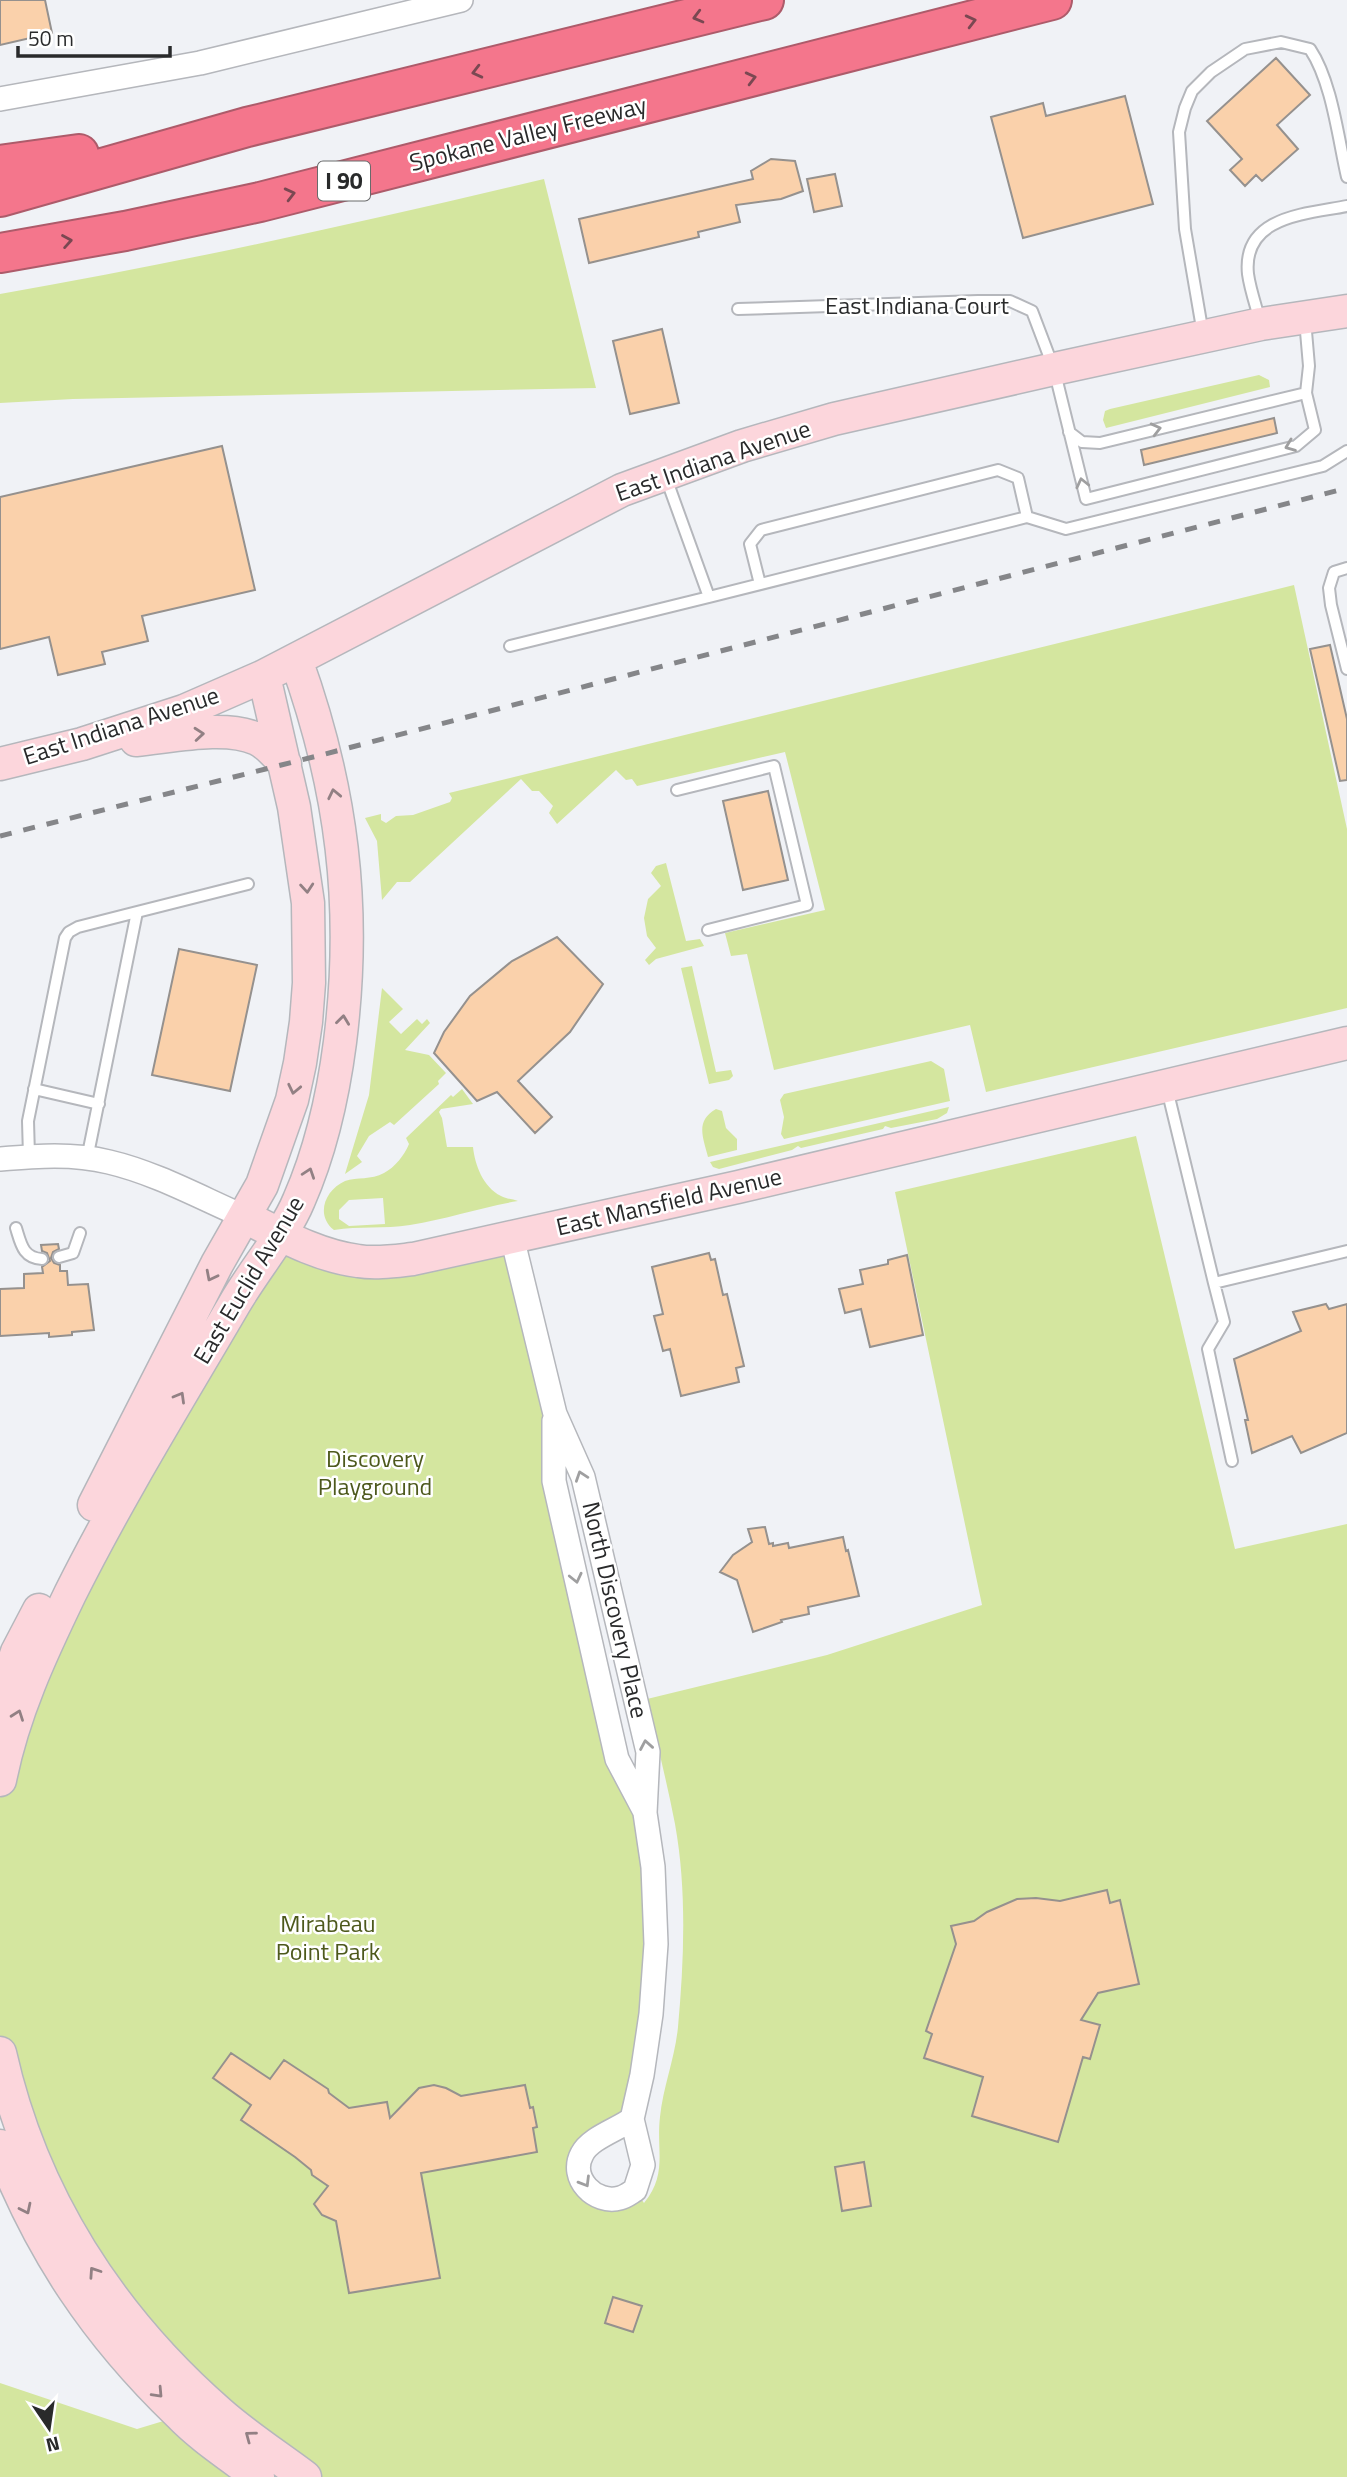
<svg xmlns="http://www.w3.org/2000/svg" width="1347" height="2477" font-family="'Titillium Web',sans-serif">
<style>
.green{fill:#d4e69f;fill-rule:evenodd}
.building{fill:#fad1ab;stroke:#95918e;stroke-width:2}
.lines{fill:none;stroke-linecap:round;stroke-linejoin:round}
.lane-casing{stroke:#b5b7bc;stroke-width:14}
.street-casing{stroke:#b5b7bc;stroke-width:26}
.secondary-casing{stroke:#b5b7bc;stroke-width:35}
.highway-casing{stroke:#ad5b6a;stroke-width:42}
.lane{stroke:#fff;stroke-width:10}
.street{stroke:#fff;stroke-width:23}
.secondary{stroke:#fcd6dc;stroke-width:32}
.highway{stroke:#f4768c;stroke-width:38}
.rail{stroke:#858689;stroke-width:5;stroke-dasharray:12 12;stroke-linecap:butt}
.oneway{stroke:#7a4852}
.oneway2{stroke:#9f9fa0}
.oneway3{stroke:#928084}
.labels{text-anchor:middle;stroke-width:5;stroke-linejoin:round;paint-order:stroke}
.shield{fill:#fff;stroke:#696a6b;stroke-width:2}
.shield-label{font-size:23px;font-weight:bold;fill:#292a2b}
.street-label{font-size:24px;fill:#292a2b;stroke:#fff}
.park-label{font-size:24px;fill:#4d591c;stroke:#fff}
</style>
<rect width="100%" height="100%" fill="#f0f2f6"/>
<path class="green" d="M544 179 596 388 73 399 0 403V294C183 262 364 222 544 179Z
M1259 375 1269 380 1270 387 1106 428 1103 420 1105 411 1110 409Z
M1294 585 1347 829V1008L986 1092 970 1025 774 1070 747 954 731 956 725 933 825 910 785 752 637 786 632 779 626 780 616 770 557 824 549 813 553 806 539 791H532L521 779 410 882H397L382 900 377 841 365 818 381 814V820L386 823 396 816 413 815 450 802 452 798 449 793Z
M666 863 686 941 700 939 704 946 656 959 649 965 645 960 656 948 647 936 644 918 648 899 661 886 651 873 656 866Z
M692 966 716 1072 731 1070 733 1076 729 1080 709 1084 681 968Z
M382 988 403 1009 389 1022 401 1034 417 1019 422 1024 427 1019 430 1023 405 1050 429 1055 446 1073 438 1081 439 1084 394 1125 390 1122 369 1136 357 1156 362 1162 345 1174 369 1095Z
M931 1061 944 1069 950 1101 784 1139 781 1134 784 1117 780 1100 784 1094Z
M462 1089 473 1104 441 1109 439 1112 442 1118 447 1147H473C475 1165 483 1187 501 1196 506 1199 513 1199 518 1201 482 1207 447 1219 410 1225 384 1229 359 1226 334 1230 315 1215 325 1190 345 1181 357 1177 371 1180 384 1173 395 1167 404 1156 409 1144L406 1138 451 1095 453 1097ZM383 1198 385 1224 349 1226 339 1219V1210L349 1200Z
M949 1107 947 1113 937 1119 891 1128 885 1126 883 1129 801 1148 798 1146 792 1150 719 1169 713 1167 710 1162Z
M716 1109 722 1111 726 1128 737 1139V1150L708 1157C703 1137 695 1121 716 1109Z
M1136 1136 1235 1549 1347 1524V2477H305L173 2370 37 2169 0 2053V1780L8 1742 279 1234 340 1258 512 1237 555 1414 554 1481 653 1867 632 2119 596 2140 585 2187 635 2190 644 2203C668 2174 656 2150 660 2117 663 2087 675 2058 678 2027 684 1961 687 1890 675 1824 667 1782 656 1740 647 1699L827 1655 982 1605 895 1192Z
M0 2383 137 2429 180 2416 258 2477H0Z"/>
<path class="building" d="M0 0H45L52 33 0 45Z
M1276 58 1310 95 1277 125 1298 149 1262 181 1256 175 1245 186 1230 170 1242 159 1207 121Z
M1125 96 1153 204 1023 238 991 117 1043 103 1046 116Z
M771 159 795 161 803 191 781 199 736 205 740 222 698 232 699 237 589 263 579 219 753 179 751 171Z
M835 174 842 206 814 212 807 179Z
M662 329 679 403 630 414 613 341Z
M1274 418 1277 433 1144 465 1141 450Z
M222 446 255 590 142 616 148 641 102 652 105 664 58 675 49 637 0 649V497Z
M1330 645 1347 719V780L1340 781 1310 649Z
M768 791 788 880 743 890 723 801Z
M557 937 603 984 570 1032 518 1081 552 1117 535 1133 497 1092 477 1101 434 1053 444 1032 470 996 512 961Z
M179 949 257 965 230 1091 152 1075Z
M58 1244 59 1249 53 1252 51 1258 54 1263 60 1265V1271H67L68 1285 88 1284 94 1330 72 1332V1335L49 1337V1333L0 1336V1289L24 1288V1274L43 1273 42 1267 50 1261 47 1253 42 1251 41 1245Z
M709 1253 711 1260 715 1259 723 1295 727 1294 744 1366 736 1368 739 1382 681 1396 670 1349 663 1351 654 1316 663 1314 652 1267Z
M907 1255 923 1335 870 1347 861 1309 845 1313 839 1289 863 1284 860 1270 888 1264V1260Z
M1326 1304 1329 1309 1347 1304V1433L1301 1453 1292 1436 1252 1453 1245 1420H1248L1234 1359 1301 1331 1293 1312Z
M765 1527 769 1544 773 1543V1546L788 1543 789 1548 843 1537 846 1551 848 1550 859 1596 808 1607 809 1614 781 1620 782 1622 753 1632 737 1580 720 1572 733 1555 752 1542 748 1529Z
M1107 1890 1110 1903 1120 1900 1139 1984 1098 1993 1081 2020 1100 2025 1090 2059 1083 2057 1058 2142 972 2116 983 2077 924 2058 932 2034 926 2031 956 1944 951 1926 974 1921 987 1912 1017 1899 1036 1898 1060 1901Z
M231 2053 270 2079 284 2060 328 2089 329 2093 349 2108 387 2102 390 2118 419 2088 434 2085 446 2088 461 2096 525 2085 530 2108 533 2107 537 2127 533 2128 537 2152 421 2173 440 2278 349 2293 336 2221 322 2215 314 2204 328 2186 312 2175 311 2170 295 2157 241 2120 251 2105 213 2078Z
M864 2162 871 2206 842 2211 835 2167Z
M613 2297 642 2306 633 2332 605 2323Z"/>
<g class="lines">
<g class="lane-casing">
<path id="lane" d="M738 309 978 301H1010L1032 311 1054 369 1086 499 1296 446 1315 430 1306 393 1309 366 1305 320
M1260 321C1256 306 1250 289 1248 274 1242 216 1306 214 1347 206
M1203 334 1185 229 1179 132 1185 108 1192 91 1211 72 1245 49 1281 42 1310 49C1332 82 1338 138 1347 177
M1069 432 1082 442 1100 443 1306 393
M666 478 709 597 1027 517 1066 529 1323 466 1347 451
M1347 568 1334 572 1329 588 1331 605 1347 669
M760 584 750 544 761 530 998 470 1018 478 1027 517
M510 646 709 597
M677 790 774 766 807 905 708 930
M34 1089 99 1104
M1167 1089 1214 1283 1347 1251
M29 1156 28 1121 65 938 69 932 78 927 137 912
M87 1159 137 912 248 884
M16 1228C21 1244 23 1258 42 1259
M59 1257 73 1253 80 1233
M1214 1283 1224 1322 1208 1349 1232 1461"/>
</g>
<g class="street-casing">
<path id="street" d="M0 99 200 63 461 0
M0 1159C36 1156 73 1153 109 1162 156 1173 201 1198 245 1217
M512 1237 555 1414 583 1477 648 1752 645 1813 653 1867 656 1944 651 2014 642 2075 632 2119 643 2165 635 2190C630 2193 625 2197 620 2198 595 2205 569 2178 582 2154 590 2138 617 2130 632 2119
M554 1421V1481L617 1759 644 1810"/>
</g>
<g class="secondary-casing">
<path id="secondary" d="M136 740C170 737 225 724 257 739 268 744 277 755 285 764
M0 764 82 744 184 711 264 676 622 490 742 446 834 419 1054 369 1261 324 1347 311
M245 1217C281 1235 318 1256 358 1261 376 1264 395 1261 413 1259L738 1187 1347 1043
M94 1505 217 1264 262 1185 292 1100 300 1063 306 1022 309 983 308 903 294 807 264 676
M0 1702 17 1652 39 1610
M0 1780C13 1714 41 1654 70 1594 120 1494 179 1399 235 1303 254 1270 285 1234 299 1200 321 1150 333 1096 340 1042 357 907 342 788 296 660
M0 2053C32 2196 110 2317 220 2413 246 2436 277 2456 305 2477
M0 2146C41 2252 97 2335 179 2414 202 2438 232 2457 258 2477"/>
</g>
<g class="highway-casing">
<path id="highway" d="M0 165 79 154
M0 197 247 127 764 0
M0 253 125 231 260 202 1052 0"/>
</g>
<use href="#lane" class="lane"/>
<use href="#street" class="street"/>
<use href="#secondary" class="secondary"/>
<use href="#highway" class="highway"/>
<path class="rail" d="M0 836 325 754 1347 488"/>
</g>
<defs><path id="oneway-chevron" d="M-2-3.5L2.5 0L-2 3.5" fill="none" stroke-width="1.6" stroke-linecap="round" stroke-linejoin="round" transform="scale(1.75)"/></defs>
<g class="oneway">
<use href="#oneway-chevron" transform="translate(698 17) rotate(165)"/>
<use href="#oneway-chevron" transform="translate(971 21) rotate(-14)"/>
<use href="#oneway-chevron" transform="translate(477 72) rotate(166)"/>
<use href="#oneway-chevron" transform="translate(751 78) rotate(-14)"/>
<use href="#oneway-chevron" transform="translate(290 194) rotate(-14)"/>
<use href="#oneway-chevron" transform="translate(67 241) rotate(-10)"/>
</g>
<g class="oneway2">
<use href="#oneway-chevron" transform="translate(1156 429) rotate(-14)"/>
<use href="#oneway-chevron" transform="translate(1290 446) rotate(159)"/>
<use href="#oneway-chevron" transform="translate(1082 483) rotate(-103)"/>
<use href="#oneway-chevron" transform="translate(581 1476) rotate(-109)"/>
<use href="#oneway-chevron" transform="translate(576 1578) rotate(77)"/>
<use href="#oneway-chevron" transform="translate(646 1745) rotate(-100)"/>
<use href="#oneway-chevron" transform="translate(585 2182) rotate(59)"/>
</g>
<g class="oneway3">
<use href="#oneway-chevron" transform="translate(199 734) rotate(-5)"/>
<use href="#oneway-chevron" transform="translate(334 794) rotate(-102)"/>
<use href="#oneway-chevron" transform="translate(307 888) rotate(85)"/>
<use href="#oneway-chevron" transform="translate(343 1020) rotate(-83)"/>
<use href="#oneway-chevron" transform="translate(294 1089) rotate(102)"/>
<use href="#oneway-chevron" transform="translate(309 1173) rotate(-71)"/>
<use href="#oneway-chevron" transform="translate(211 1276) rotate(117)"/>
<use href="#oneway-chevron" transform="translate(180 1397) rotate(-60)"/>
<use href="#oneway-chevron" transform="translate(18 1715) rotate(-70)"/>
<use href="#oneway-chevron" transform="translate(26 2209) rotate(64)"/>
<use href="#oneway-chevron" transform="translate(94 2272) rotate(-124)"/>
<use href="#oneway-chevron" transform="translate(158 2393) rotate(47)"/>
<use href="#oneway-chevron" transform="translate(250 2436) rotate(-143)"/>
</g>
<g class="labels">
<rect class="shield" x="318" y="161.5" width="52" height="39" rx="5"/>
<g class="shield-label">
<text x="344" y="189">I 90</text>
</g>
<g class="street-label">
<text transform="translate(528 134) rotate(-14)" y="8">Spokane Valley Freeway</text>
<text x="917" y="314">East Indiana Court</text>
<text transform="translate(713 461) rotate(-19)" y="8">East Indiana Avenue</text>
<text transform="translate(121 726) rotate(-18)" y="8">East Indiana Avenue</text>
<text transform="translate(669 1202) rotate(-13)" y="8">East Mansfield Avenue</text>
<text transform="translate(249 1280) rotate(-59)" y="8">East Euclid Avenue</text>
<text transform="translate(615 1610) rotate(77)" y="8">North Discovery Place</text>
</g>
<g class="park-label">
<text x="375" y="1467">Discovery<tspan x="375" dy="28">Playground</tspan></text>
<text x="328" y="1932">Mirabeau<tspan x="328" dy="28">Point Park</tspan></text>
</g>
</g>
<g transform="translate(49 2428) rotate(167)" stroke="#ffffff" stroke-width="5" paint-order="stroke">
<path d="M0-5L12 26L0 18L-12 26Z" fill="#292a2b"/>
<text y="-10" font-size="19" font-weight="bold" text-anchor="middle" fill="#292a2b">N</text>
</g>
<path d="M18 46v10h152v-10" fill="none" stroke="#292a2b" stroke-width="3.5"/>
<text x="28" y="46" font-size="21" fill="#292a2b" stroke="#ffffff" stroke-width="5" paint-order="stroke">50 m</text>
</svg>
